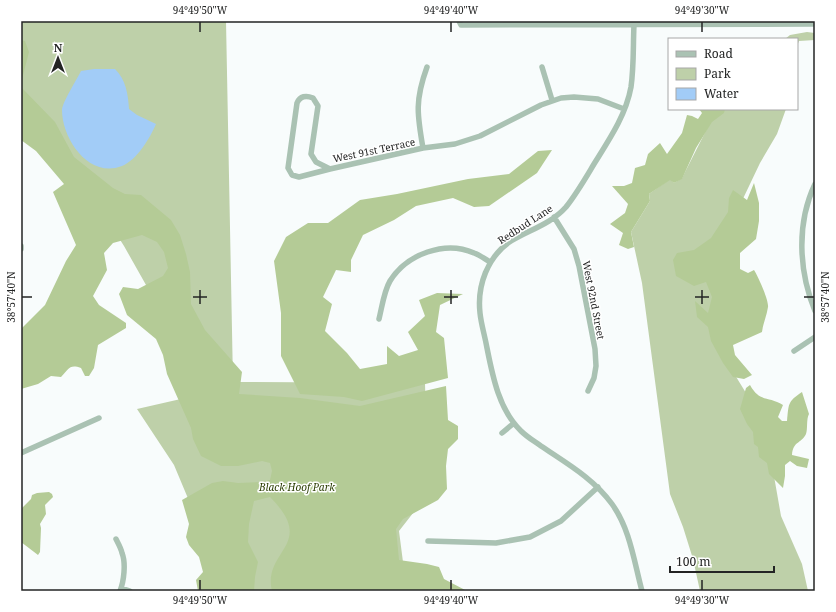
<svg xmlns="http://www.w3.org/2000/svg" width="836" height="612" font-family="'Noto Serif',serif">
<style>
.green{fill:#bed0a9}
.forest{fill:#b4cb96}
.water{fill:#a2ccf7}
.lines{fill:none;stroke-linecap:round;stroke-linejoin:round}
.minor{stroke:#aac2b3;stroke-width:5.5}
.ticks{fill:none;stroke:#232424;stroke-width:1.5}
.labels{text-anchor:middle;stroke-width:3;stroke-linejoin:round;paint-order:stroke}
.street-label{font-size:10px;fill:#232424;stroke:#fff}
.park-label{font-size:10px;font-style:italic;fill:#2b3e03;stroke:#fff}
.neatline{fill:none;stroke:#232424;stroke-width:1.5}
.ticks-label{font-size:10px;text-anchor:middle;fill:#232424}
</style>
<rect width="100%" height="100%" fill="#f8fcfc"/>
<path class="green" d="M21 21H226L233 382 425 383 428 501 417 508 399 531 403 562 431 591H216L208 546 174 465 137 409 207 393 124 246 44 120 21 104Z
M807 32 815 33V40L799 41 797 46V39H785L790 35Z
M717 109H786L777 134 760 163 740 205 719 277V349L746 393 771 459 781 516 802 564 808 591H700L693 559 683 527 670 494 642 283 631 232 650 201 649 194 670 179 674 183 682 178Z"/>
<path class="forest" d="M21 40 25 41 29 52 21 83Z
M21 87 55 122 74 157 113 188 125 194 141 195 171 220 180 235 186 254 190 272 191 304 205 330 242 372 239 394 300 398 360 406 446 386 448 420 458 426V439L448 449 446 466 447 489 438 500 403 519 396 529 399 560 427 564 439 567 444 579 467 591H272C262 550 318 545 270 497L254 501 249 524 248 542 258 562 255 577 254 591H198L196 580 203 572 199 557 189 545 186 537 189 524 182 500 212 483 223 481 238 483 262 482 270 480 272 471 270 463 262 461 238 466H221L201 456 193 439 191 428 167 374 163 355 156 339 127 315 119 294 123 287 138 289 163 276 168 268 164 252 157 242 142 235 113 243 104 253 107 270 93 296 99 305 126 323V328L98 345 94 368 89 376H85L81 368C69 364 69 369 61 377L51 376 38 384 21 389V329L45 305 66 261 76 245 53 192 64 184 36 151 21 140Z
M699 109H725L724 113 712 122 696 148 682 179 674 183 670 180 649 194 650 201 631 232 634 247 628 249 619 245 623 233 610 224 625 213 628 204 612 186H624L632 183 635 168 645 165 648 154 660 143 667 154 682 133 687 115 692 116 698 119 702 113Z
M552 150 537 173 489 206 474 207 453 198 416 206 394 220 363 235 351 260V272L336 270 323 297 332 304 325 331 347 353 360 369 387 364V346L399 356 418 350 408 332 425 316 419 300 437 293 463 294 440 305 436 332 444 338 448 378 362 401 344 397 300 394 281 356V313L274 261 286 237 308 223H328L360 200 397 194 468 179 509 174 538 151Z
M754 183 759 203V221L756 239 740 253V269L748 273 754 270C758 276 769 301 768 307 767 315 763 323 762 332L733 345 735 355 752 375 744 379 733 377 723 363 711 341 708 327 697 317 695 301 708 313 712 297 706 282 694 286 676 276 673 260 677 253 694 250 711 238 728 212 729 198 733 190 747 200Z
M750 385C760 403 769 396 783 405L778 417 782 421H787C789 404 787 402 802 392L809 414C806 420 808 428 806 434 801 444 793 441 792 455L809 459 807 468 797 466 790 461 785 465V476L783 488 769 474 767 463 759 457 758 447 754 444 753 432 747 424 740 409 746 388Z
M49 492 52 494 53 497 45 505 46 514 40 524 41 528 40 552 38 555 21 542V509L31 499 32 495 37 493Z"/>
<path class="water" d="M94 69H115C126 80 128 94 129 109L137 115 156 124C150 138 137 160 122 166 89 179 62 139 62 110 62 103 77 79 81 71Z"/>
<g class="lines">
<path class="minor" d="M459 21 461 25 815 24
M634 25C633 45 634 66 631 87 626 115 609 140 594 164 585 179 577 193 566 207 551 224 529 230 511 241 487 257 477 286 480 313 481 323 484 333 486 343 492 373 498 409 521 431 527 437 534 441 541 446 566 463 593 478 612 504 630 529 634 561 642 591
M542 67 552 100
M423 148C417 114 415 100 427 67
M330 169 316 162 311 154 318 106 313 98C306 95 300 96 297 103L288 168 292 175 299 177 330 169 423 148 455 144 480 136 541 105 561 98 574 97 598 99 624 109
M815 184C796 224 799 272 815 311
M554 217 574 249 579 266 595 349 596 366 594 378 588 391
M21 246V249
M379 319C382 307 384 291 390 281 407 254 445 240 474 253 480 255 485 259 490 262
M794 351 815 337
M502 433 514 423
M21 453 99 418
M116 539C118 543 121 548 122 553 126 563 124 581 120 591
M428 541 496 543 530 537 561 521 598 487
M121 588 130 591"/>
</g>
<path class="ticks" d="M200 22V32M451 22V32M702 22V32M200 290V304M451 290V304M702 290V304M22 297H32M193 297H207M444 297H458M695 297H709M804 297H814M200 580V590M451 580V590M702 580V590"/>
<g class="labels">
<g class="street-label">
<text transform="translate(374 150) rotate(-12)" y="4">West 91st Terrace</text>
<text transform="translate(525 224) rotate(-33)" y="4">Redbud Lane</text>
<text transform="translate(594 300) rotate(79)" y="4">West 92nd Street</text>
</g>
<g class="park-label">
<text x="297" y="491">Black Hoof Park</text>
</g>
</g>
<rect width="836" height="612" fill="none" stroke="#ffffff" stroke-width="44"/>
<rect x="668" y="38" width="130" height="72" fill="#ffffff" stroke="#a7a7a7"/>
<rect x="676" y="51" width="20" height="6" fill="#aac2b3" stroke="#a7a7a7"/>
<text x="704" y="58" font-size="12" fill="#232424">Road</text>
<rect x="676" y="68" width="20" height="12" fill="#bed0a9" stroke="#a7a7a7"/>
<text x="704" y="78" font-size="12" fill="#232424">Park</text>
<rect x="676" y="88" width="20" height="12" fill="#a2ccf7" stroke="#a7a7a7"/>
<text x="704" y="98" font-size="12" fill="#232424">Water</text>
<g transform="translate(58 58)" stroke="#ffffff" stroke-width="3" paint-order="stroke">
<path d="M0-3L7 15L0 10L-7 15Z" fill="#232424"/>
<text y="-6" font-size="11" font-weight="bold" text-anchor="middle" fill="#232424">N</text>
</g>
<path d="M670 566v6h104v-6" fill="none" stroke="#232424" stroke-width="2"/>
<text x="676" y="566" font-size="12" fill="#232424" stroke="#ffffff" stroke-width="3" paint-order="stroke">100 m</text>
<rect x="22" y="22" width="792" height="568" class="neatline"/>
<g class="ticks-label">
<text x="200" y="14">94°49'50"W</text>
<text x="451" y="14">94°49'40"W</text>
<text x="702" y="14">94°49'30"W</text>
<text transform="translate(11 297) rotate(-90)" y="4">38°57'40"N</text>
<text transform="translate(825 297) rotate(-90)" y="4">38°57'40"N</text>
<text x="200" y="604">94°49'50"W</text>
<text x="451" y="604">94°49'40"W</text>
<text x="702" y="604">94°49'30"W</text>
</g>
</svg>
